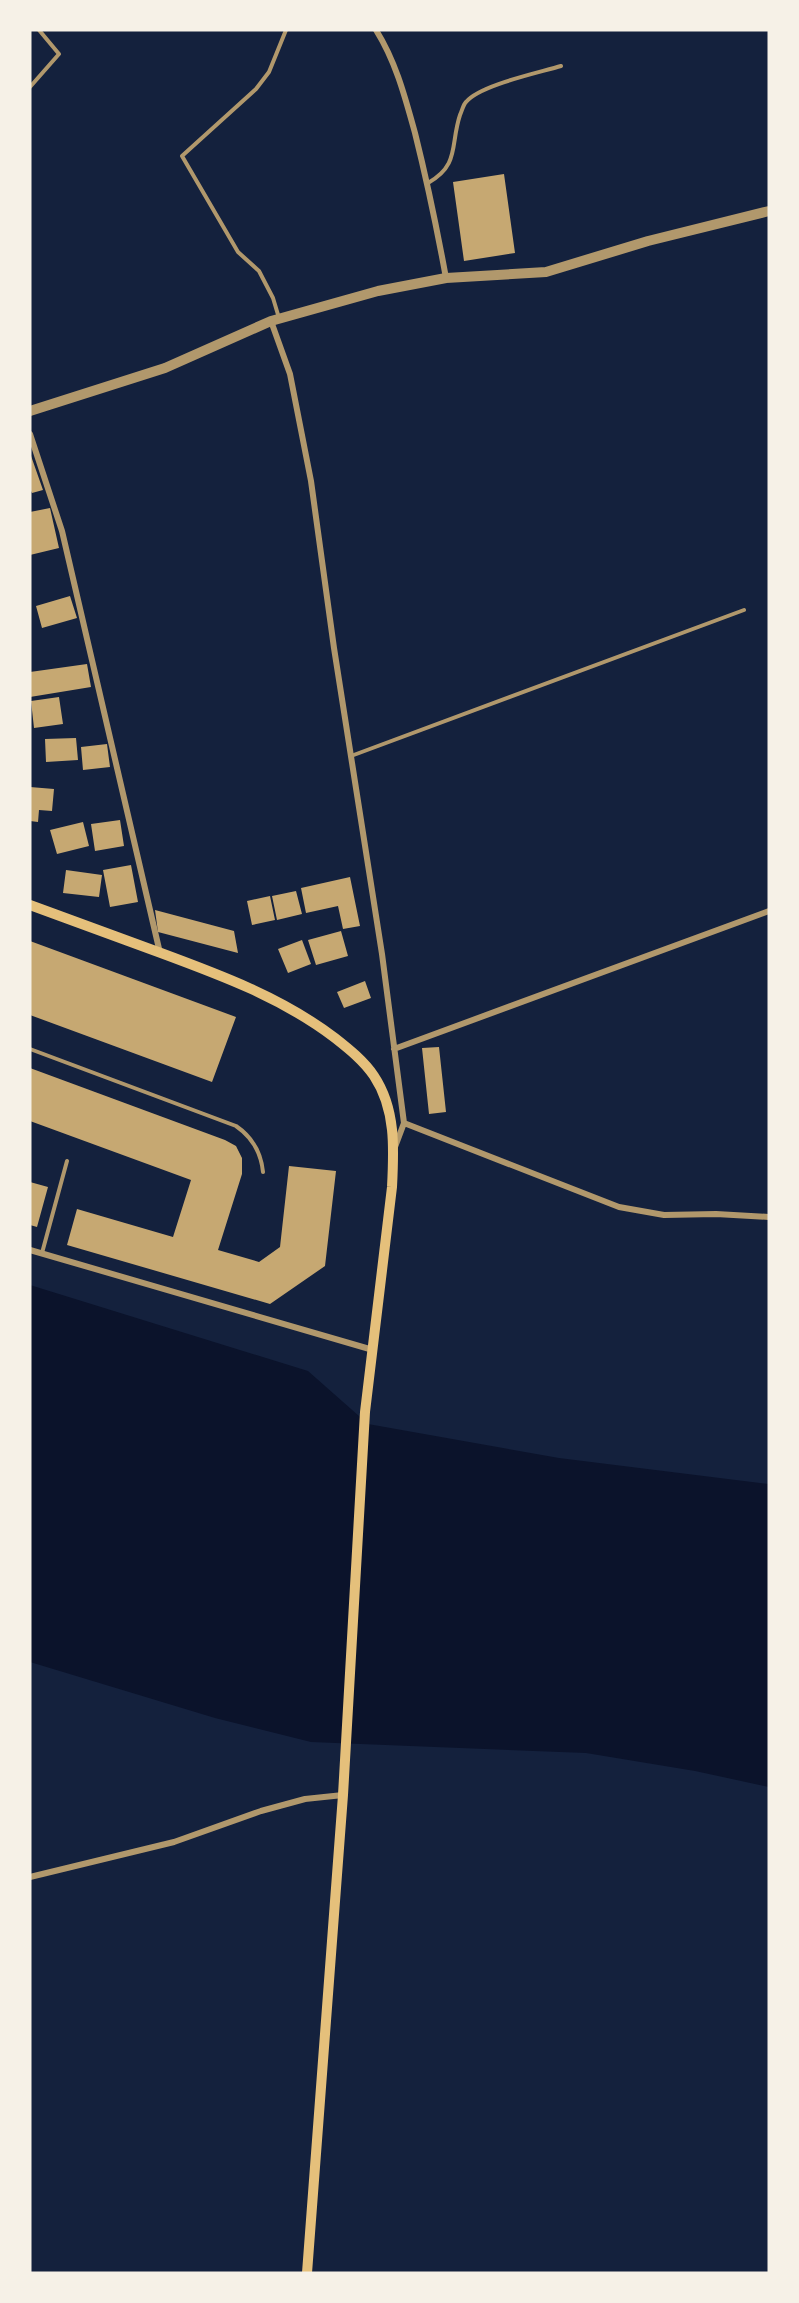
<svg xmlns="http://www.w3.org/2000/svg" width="799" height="2303" font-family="Mulish,sans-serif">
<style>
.water{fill:#0b132b}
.building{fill:#c6a872}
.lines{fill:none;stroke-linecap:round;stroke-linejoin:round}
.service{stroke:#b1986c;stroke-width:4}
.minor{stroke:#b1986c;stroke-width:6}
.tertiary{stroke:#b1986c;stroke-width:10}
.secondary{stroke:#e5c07b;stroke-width:10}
</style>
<rect width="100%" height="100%" fill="#14213d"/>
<path class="water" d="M30 1285 308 1371 368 1424 559 1458 769 1484V1787L695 1771 586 1753 311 1742 215 1718 30 1662Z"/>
<path class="building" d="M504 174 515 253 464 261 453 182Z
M30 453 43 490 32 493 30 489Z
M50 508 59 548 30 555V512Z
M70 596 77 618 42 628 36 606Z
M87 664 91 687 30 697V672Z
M59 697 63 724 34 728 31 701Z
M76 738 78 760 46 762 45 739Z
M107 744 110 767 83 770 81 747Z
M30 787 54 789 52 811 39 810 38 822 30 821Z
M120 820 124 846 95 851 91 824Z
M83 822 89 846 57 854 50 830Z
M131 865 138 902 110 907 103 870Z
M66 870 102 875 99 897 63 893Z
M350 877 360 926 343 929 338 906 306 913 301 888Z
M296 891 302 914 277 920 272 896Z
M270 896 275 920 252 925 247 901Z
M155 910 234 931 238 953 158 932Z
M341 931 348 956 316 965 308 940Z
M302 940 311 964 288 973 278 949Z
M30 941 236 1017 212 1082 30 1015Z
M365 981 371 998 344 1008 337 992Z
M439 1047 446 1112 429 1114 422 1048Z
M30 1068 225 1140 236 1146 242 1158V1174L218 1250 259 1262 280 1247 289 1166 336 1171 325 1266 270 1304 67 1245 77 1209 173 1237 191 1180 30 1121Z
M30 1182 48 1187 37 1227 30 1225Z"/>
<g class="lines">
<path class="service" d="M30 87 59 54 39 30
M428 183C460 165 450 145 460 115 462 111 463 105 466 102 480 85 538 73 561 66
M279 318 273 298 259 271 238 252 182 156 256 89 269 72 286 30
M351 756 744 610
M30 1049 236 1126C252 1137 261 1152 263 1172
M42 1253 67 1161"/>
<path class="minor" d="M376 30C396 62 405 97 415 133 427 181 437 229 446 278
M271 321 290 374 311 481 334 648 382 954 404 1123 395 1147
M30 434 62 531 160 953
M394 1049 769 911
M404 1123 619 1207 664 1215 716 1214 769 1217
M30 1250 373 1350
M30 1877 174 1842 261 1811 305 1799 343 1795"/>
<path class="tertiary" d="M30 411 165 368 271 321 378 291 446 278 546 272 648 241 769 211"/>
<path class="secondary" d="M30 905C70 920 110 934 150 949 215 973 280 996 335 1038 349 1049 364 1061 374 1076 396 1109 394 1149 392 1187L365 1412 343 1795 307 2273"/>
</g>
<rect width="799" height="2303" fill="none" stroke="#f6f1e7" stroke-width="63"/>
</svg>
